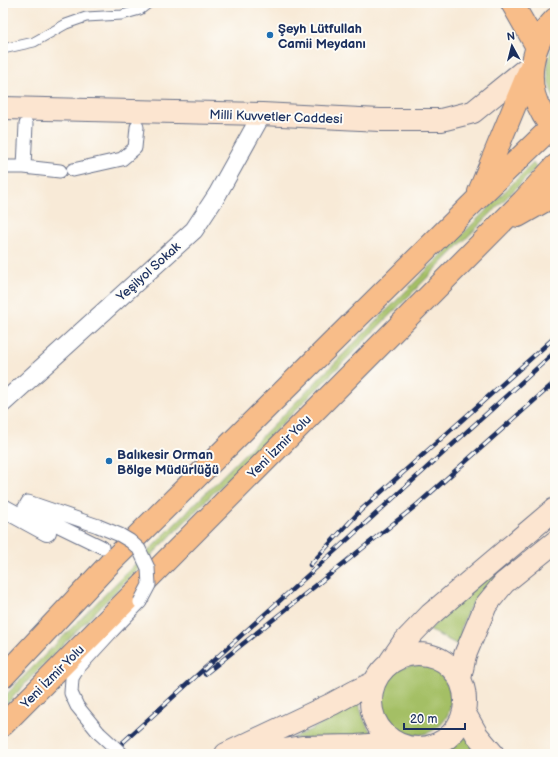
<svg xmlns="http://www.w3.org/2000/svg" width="558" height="757" font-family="'Balsamiq Sans',sans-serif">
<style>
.green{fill:#a4bf65;stroke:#607762}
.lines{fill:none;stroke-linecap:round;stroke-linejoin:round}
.service-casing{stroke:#687088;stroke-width:11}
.pedestrian-casing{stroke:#687088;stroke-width:15}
.minor-casing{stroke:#687088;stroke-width:20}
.secondary-casing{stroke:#687088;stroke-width:24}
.trunk-casing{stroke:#687088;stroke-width:24}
.service{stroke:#fff;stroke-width:9}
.pedestrian{stroke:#fff;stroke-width:13}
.minor{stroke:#fff;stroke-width:18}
.secondary{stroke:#fce5d0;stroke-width:22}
.trunk{stroke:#f8bd89;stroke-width:22}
.rail-casing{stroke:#1b2f5e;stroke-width:4.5}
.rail{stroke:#fdfcf7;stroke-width:3;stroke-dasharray:9;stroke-linecap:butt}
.pedestrian-bridge-casing{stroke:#687088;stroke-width:15;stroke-linecap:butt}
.pedestrian-bridge{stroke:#fff;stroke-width:13}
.poi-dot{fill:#1f6fb2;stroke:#fdfcf7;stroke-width:1.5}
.labels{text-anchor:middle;stroke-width:4;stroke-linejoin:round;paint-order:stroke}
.poi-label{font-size:13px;font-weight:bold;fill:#1b2f5e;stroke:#fdfcf7;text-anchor:start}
.street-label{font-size:13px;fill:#1b2f5e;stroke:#fdfcf7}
</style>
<rect width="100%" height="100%" fill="#fdfcf7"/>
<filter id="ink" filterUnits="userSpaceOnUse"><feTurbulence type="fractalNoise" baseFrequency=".025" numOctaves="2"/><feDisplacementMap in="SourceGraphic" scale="8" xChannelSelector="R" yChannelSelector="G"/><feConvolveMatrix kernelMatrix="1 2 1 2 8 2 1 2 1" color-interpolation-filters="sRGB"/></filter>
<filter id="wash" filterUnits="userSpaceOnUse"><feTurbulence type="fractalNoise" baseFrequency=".012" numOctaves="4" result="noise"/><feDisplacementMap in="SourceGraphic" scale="16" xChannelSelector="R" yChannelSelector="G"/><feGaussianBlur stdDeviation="0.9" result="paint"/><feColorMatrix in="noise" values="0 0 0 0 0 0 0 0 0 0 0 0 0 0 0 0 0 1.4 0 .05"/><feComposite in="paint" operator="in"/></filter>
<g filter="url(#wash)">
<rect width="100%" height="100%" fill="#f8ead7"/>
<path class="green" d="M555 43V98L554 99C546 79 545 61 555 43Z
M533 163 537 167 127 580 37 671 3 708V698L32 668Z
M538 538 480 592 469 609 463 622 461 629 463 636 462 647 429 630 487 576Z
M381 700a35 35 0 1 1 70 0a35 35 0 1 1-70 0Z
M359 701C361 713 365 726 374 735L291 739C315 728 338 716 359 701Z
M464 732 486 754H452L445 751 456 743Z"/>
</g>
<g filter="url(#ink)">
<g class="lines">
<g class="service-casing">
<path id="service" d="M3 49 34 42 66 24 86 17 122 15 140 10 149 3"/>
</g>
<g class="pedestrian-casing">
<path id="pedestrian" d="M3 167H24L60 171
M24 167 26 124
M73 170 122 159 135 148 137 127
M98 526 28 502 24 509 102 547
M99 733 77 706 71 693 72 678 78 668 112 631 140 602"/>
</g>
<g class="minor-casing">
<path id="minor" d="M3 403 194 230 217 195 262 114
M3 508 47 532"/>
</g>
<g class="secondary-casing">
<path id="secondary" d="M3 108 262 114 380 120H441L473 112 532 64
M371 701a47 47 0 1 1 94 0a47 47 0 1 1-94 0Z
M390 662 403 643 430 615 555 509
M460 679 465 655 486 605 504 583 555 542
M464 712 477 735 493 754
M226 754 332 704 356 691 373 683
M261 754 302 747 356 746 395 743"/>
</g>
<g class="trunk-casing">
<path id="trunk" d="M512 3 537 47
M555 19C531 43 524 83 542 113 545 120 551 125 555 131
M479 192 532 64
M518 216 555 195
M3 677 112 561 476 200 555 124
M3 725 523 201 555 166"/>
</g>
<use href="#service" class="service"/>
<use href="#pedestrian" class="pedestrian"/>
<use href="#minor" class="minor"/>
<use href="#secondary" class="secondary"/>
<use href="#trunk" class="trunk"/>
<g class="rail-casing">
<path id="rail" d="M310 565 361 510 555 337
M205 674 418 504 555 382
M110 754 555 352"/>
</g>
<use href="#rail" class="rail"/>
<g class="pedestrian-bridge-casing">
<path id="pedestrian-bridge" d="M98 526 120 535 130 541 139 549 148 568 149 585 140 602
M99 733 122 754"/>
</g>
<use href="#pedestrian-bridge" class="pedestrian-bridge"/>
</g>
</g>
<g class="poi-dot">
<circle cx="270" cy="35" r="4"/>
<circle cx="109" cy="461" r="4"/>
</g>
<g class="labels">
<g class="poi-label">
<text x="278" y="33">Şeyh Lütfullah<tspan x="278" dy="15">Camii Meydanı</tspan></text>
<text x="117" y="459">Balıkesir Orman<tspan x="117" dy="15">Bölge Müdürlüğü</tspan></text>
</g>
<g class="street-label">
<text transform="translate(276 116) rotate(2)" y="5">Milli Kuvvetler Caddesi</text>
<text transform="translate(148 271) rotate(-42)" y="5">Yeşilyol Sokak</text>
<text transform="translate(279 446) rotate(-45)" y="5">Yeni İzmir Yolu</text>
<text transform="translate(52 676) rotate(-45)" y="5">Yeni İzmir Yolu</text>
</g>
</g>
<rect width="558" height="757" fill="none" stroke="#fdfcf7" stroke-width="16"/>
<g transform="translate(512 46) rotate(353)" stroke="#fdfcf7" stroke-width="3" paint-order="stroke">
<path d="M0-3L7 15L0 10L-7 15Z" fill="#1b2f5e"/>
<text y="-6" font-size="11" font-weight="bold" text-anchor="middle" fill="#1b2f5e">N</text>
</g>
<path d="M404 723v6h61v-6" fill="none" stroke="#1b2f5e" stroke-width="2"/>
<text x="410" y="723" font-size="12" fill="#1b2f5e" stroke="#fdfcf7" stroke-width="3" paint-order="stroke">20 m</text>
</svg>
